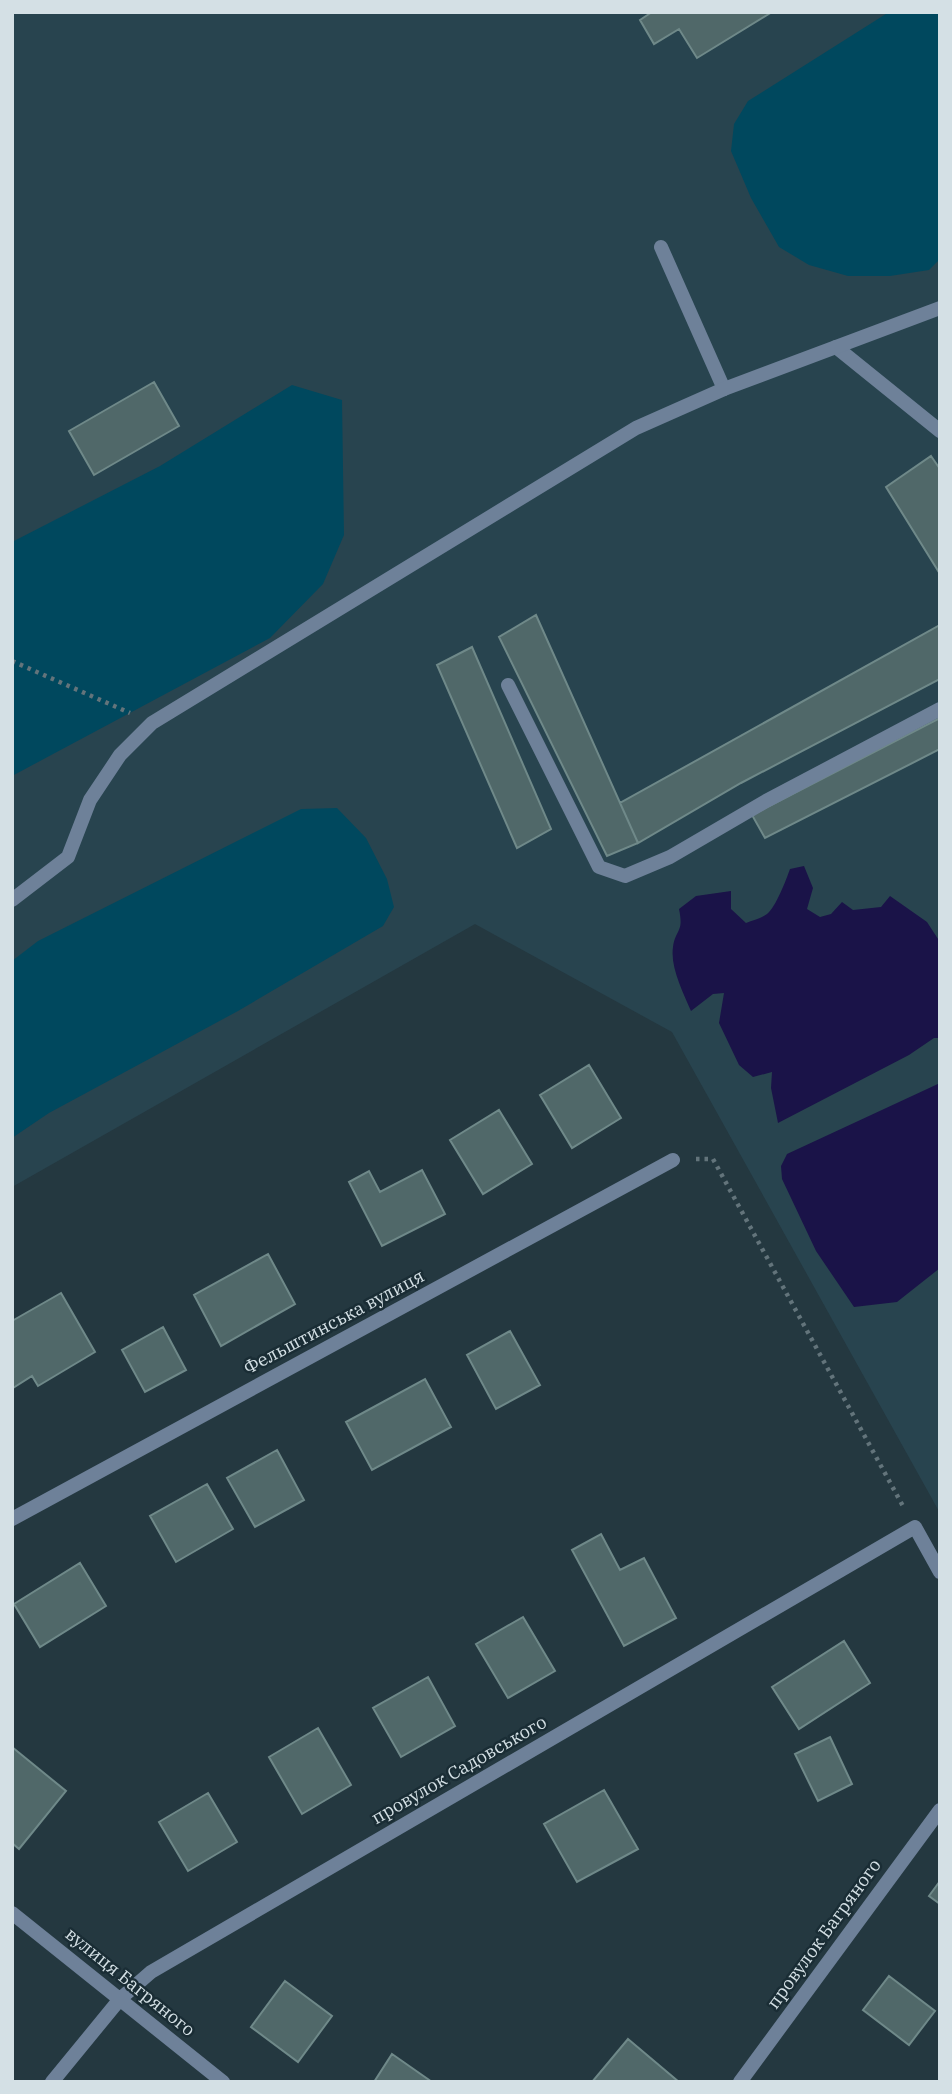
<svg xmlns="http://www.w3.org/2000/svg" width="952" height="2094" font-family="'IBM Plex Serif',serif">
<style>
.built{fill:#28444f}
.green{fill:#00485e}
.water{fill:#1a1348}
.building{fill:#506869;stroke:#6f8989;stroke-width:2}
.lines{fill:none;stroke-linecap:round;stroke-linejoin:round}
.path{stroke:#63747b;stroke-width:4.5;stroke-dasharray:3.5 5;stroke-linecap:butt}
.lane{stroke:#6e8199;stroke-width:14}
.street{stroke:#6e8199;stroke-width:14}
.labels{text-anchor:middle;stroke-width:5;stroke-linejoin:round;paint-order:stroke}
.street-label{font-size:18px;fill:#d4e0e5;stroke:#1a2d35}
</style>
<rect width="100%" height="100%" fill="#243840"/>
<path class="built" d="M12 12H940V1513L672 1032 475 924 12 1187Z"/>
<path class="green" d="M889 12H940V259L929 270 890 276H848L809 265 779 247 751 198 731 151 734 124 748 101Z
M292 385 342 400 344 535 323 584 270 638 12 776V542L160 466Z
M337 808 366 838 387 879 394 907 383 926 238 1011 49 1113 12 1138V961L38 941 301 809Z"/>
<path class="water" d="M804 866 813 888 807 909 820 917 831 914 842 902 853 910 881 907 890 896 927 922 940 942V1038H934L909 1055 778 1123 771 1088 772 1072 753 1077 739 1065 719 1023 724 993 713 994 691 1011C683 992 670 967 673 947 676 928 684 933 679 909L696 896 731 891V909L746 923C753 920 762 918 767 914 776 907 786 880 790 869Z
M940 1083V1268L897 1302 854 1307 816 1251 782 1179 781 1166 787 1154Z"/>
<path class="building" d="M652 12H772L697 58 679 29 654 44 640 20Z
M154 382 179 426 94 475 69 431Z
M931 456 940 469V574L886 487Z
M536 615 638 843 607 856 499 637Z
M940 625V679L741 783 638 843 620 803Z
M472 647 551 829 517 848 437 665Z
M940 718V749L765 838 752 815Z
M589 1065 621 1118 572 1148 540 1095Z
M499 1110 532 1164 483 1194 450 1140Z
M422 1170 445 1214 382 1246 349 1182 369 1171 380 1192Z
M268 1254 295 1304 221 1346 194 1295Z
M61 1293 95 1352 38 1386 32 1376 13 1388 12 1321Z
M163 1327 186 1370 145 1392 122 1350Z
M510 1331 540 1385 496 1409 467 1355Z
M425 1379 451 1427 372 1470 346 1422Z
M277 1450 304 1500 255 1527 227 1478Z
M207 1484 233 1529 176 1562 150 1516Z
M601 1534 620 1570 644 1558 676 1618 624 1646 572 1550Z
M80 1563 106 1606 40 1647 14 1604Z
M523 1617 555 1671 508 1698 476 1644Z
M844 1641 870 1683 799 1729 772 1687Z
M428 1677 455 1726 401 1757 373 1708Z
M318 1728 351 1785 302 1814 269 1757Z
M830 1737 852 1784 818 1801 795 1754Z
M12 1747 66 1791 19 1849 12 1843Z
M604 1790 638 1849 577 1882 544 1824Z
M208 1793 237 1842 188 1871 159 1822Z
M940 1881V1904L929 1896Z
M889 1976 935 2011 909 2045 863 2010Z
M285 1981 332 2016 298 2062 251 2027Z
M628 2039 679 2082H592Z
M392 2054 432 2082H374Z"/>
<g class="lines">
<path class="path" d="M12 661 130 713
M696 1159H713L904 1508"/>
<path class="lane" d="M661 247 724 389
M836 347 940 431
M508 685 599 867 625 876 670 857 766 801 940 709"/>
<path class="street" d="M12 900 68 857 90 800 120 755 152 723 636 428 724 389 940 308
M12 1519 673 1160
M12 1913 223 2082
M52 2082 120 1999 151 1972 915 1527 940 1572
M740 2082 940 1810"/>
</g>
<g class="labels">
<g class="street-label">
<text transform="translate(334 1322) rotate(-28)" y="6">Фельштинська вулиця</text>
<text transform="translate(459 1770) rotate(-30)" y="6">провулок Садовського</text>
<text transform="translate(824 1934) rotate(-54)" y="6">провулок Багряного</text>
<text transform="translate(130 1982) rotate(39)" y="6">вулиця Багряного</text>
</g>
</g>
<rect width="952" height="2094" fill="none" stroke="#d4e0e5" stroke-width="28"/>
</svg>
